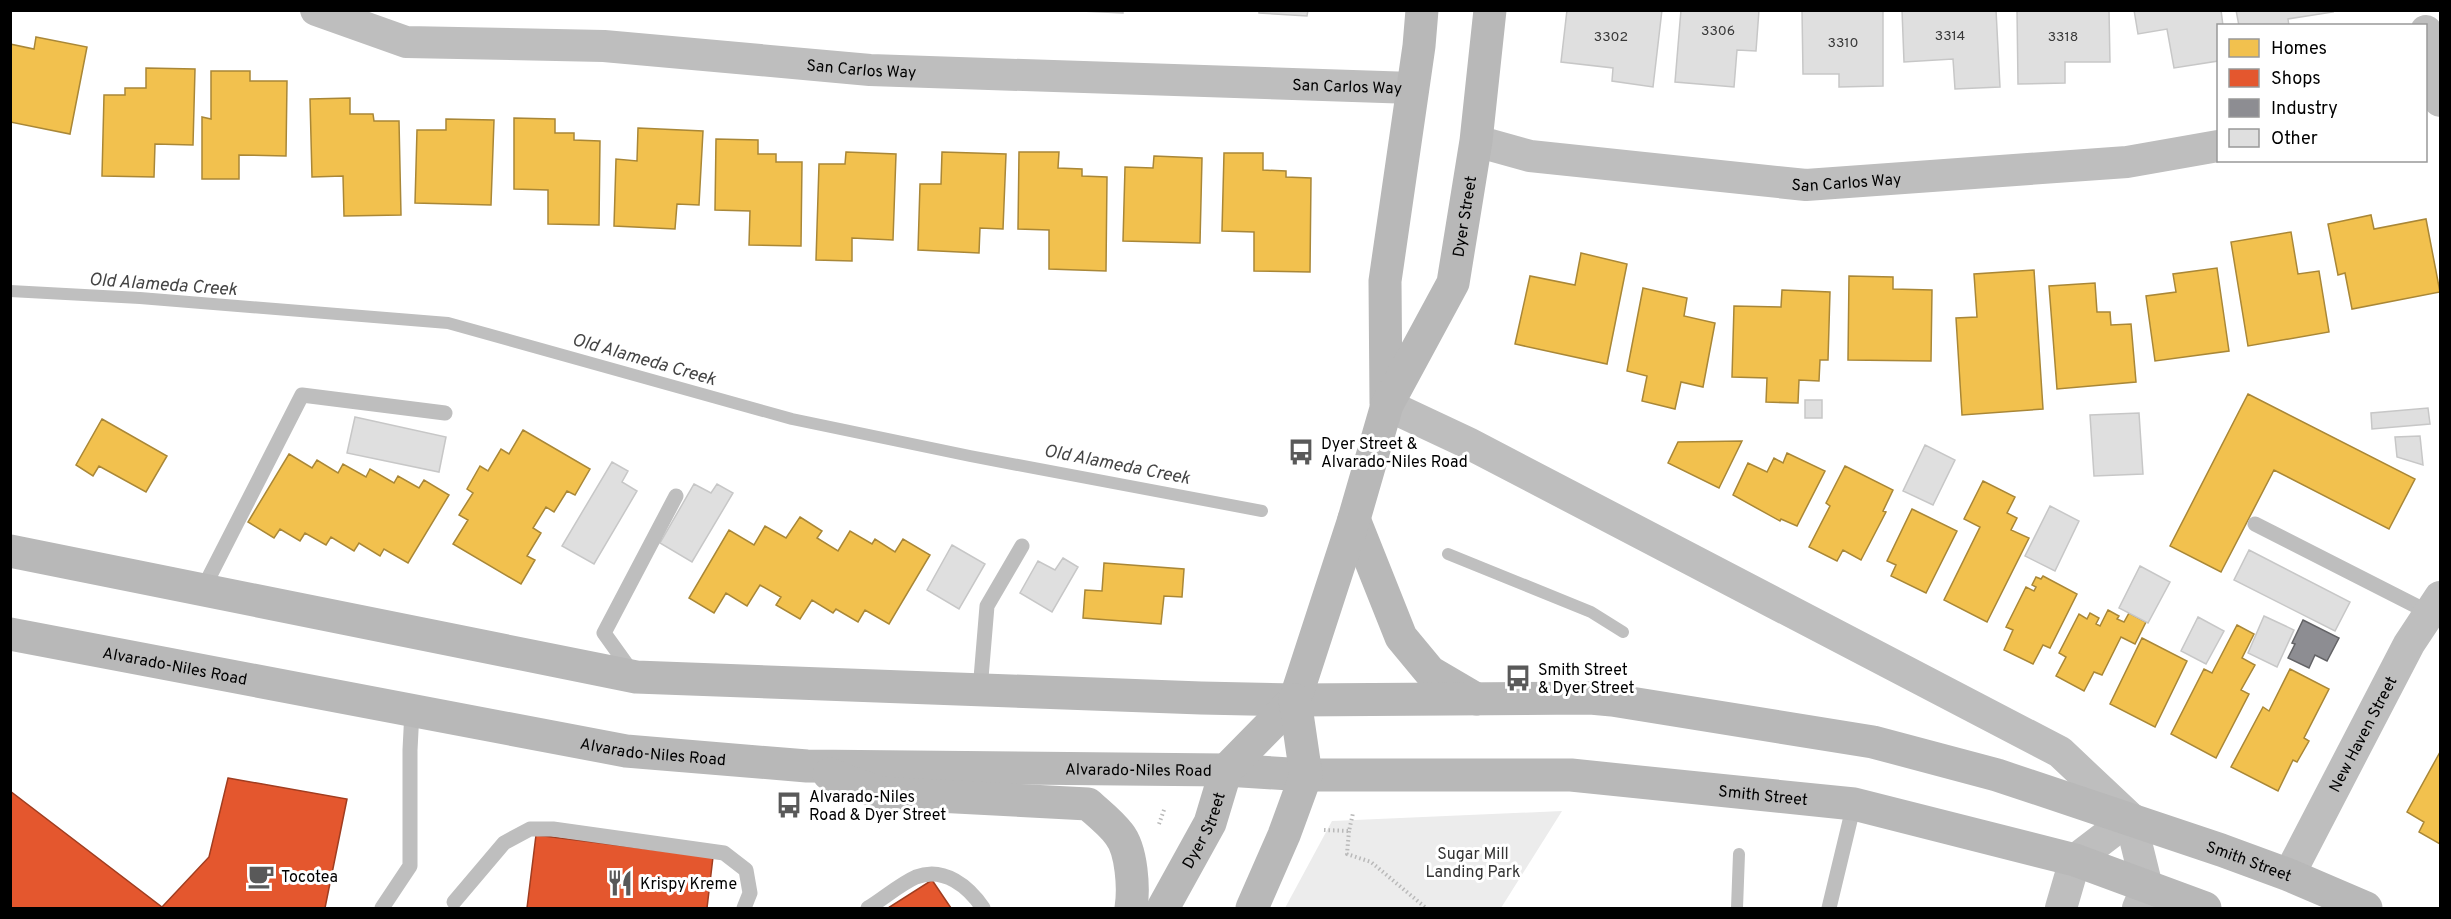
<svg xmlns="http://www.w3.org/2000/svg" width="2451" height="919" font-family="Overpass,sans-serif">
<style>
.green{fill:#ececec}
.homes{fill:#f2c14e;stroke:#a98737;stroke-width:1.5}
.shops{fill:#e4572e;stroke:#a03d20;stroke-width:1.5}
.industry{fill:#8d8d92;stroke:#636366;stroke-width:1.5}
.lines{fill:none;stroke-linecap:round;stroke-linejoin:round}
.stream{stroke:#bfbfbf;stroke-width:12}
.building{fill:#dfdfdf;stroke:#c7c7c7;stroke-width:1.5}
.path{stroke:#b9b9b9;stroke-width:4;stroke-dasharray:1.5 3;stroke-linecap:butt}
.lane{stroke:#bebebe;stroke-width:15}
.street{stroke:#bebebe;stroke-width:32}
.secondary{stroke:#b8b8b8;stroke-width:33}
.labels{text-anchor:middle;stroke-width:6;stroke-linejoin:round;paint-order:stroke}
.number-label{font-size:14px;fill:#383838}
.street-label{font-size:16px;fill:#000;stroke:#fff}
.poi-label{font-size:16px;fill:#000;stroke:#fff;text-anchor:start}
.park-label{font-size:16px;fill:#333;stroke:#fff}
.water-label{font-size:18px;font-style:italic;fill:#444;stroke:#fff}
</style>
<rect width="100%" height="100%" fill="#fff"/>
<path class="green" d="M1562 811 1501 908H1285L1332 821Z"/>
<path class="homes" d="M36 37 87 47 70 134 10 122V44L34 49Z
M146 68 195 69 193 145 155 144 154 177 102 176 104 95H125V88H146Z
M211 71H250V81H287L286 156 239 155V179H202V117L211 119Z
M350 98V114H373L374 121H399L401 215 344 216 343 176 312 177 310 99Z
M514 118 555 119V133H574V140L600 141 599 225 548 224V190L514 189Z
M446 119 494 120 491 205 415 203 417 130H446Z
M638 128 703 131 699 205 677 204 675 229 614 226 616 159 637 161Z
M716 139 758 140V154H776V162H802L801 246 749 245 750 211 715 210Z
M846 152 896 154 893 240 852 238V261L816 260 819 164H845Z
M942 152 1006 154 1003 229 980 228 979 253 918 250 920 184H941Z
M1019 152H1059L1058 168 1082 169V176L1107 177 1106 271 1049 269V230L1018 229Z
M1224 153H1263V170L1286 171V177L1311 178 1310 272 1254 271V232L1222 231Z
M1154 156 1202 158 1200 243 1123 241 1125 167 1153 168Z
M2371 215 2374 229 2426 219 2440 292 2352 309 2345 273 2338 275 2328 224Z
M2291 232 2298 274 2319 271 2329 332 2248 346 2231 242Z
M1581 253 1627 264 1607 364 1515 344 1530 276 1575 285Z
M2217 268 2229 351 2155 361 2146 296 2176 292 2173 274Z
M2034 270 2043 409 1962 415 1956 318 1977 317 1974 274Z
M1849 276 1893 277V289L1932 290 1931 361 1848 360Z
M2095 283 2097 312H2110L2111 325 2131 324 2136 382 2057 389 2049 286Z
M1643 288 1687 298 1684 316 1715 323 1703 387 1681 382 1675 409 1642 401 1647 376 1627 371Z
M1782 290 1830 292 1828 360H1820L1819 381 1799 380 1798 403 1766 402 1767 378 1732 377 1734 306 1781 307Z
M2248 394 2415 479 2389 529 2274 470 2221 572 2170 546Z
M102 419 167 456 146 492 99 466 93 476 76 465Z
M523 430 590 469 575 495 567 491 554 512 546 507 533 528 541 533 527 556 535 560 521 584 453 544 468 520 459 515 473 493 467 489 480 466 488 471 501 449 509 454Z
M1742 441 1719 488 1668 463 1678 442Z
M1787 453 1825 471 1797 526 1781 519 1780 521 1733 495 1748 463 1767 472 1774 458 1783 463Z
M289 454 312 468 317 460 338 473 343 464 366 477 370 469 394 483 398 476 419 488 424 480 449 495 408 563 384 549 380 556 359 543 354 551 331 537 326 545 305 533 300 541 280 529 274 538 248 522Z
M1845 466 1893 490 1883 511 1886 512 1861 560 1843 550 1837 561 1809 547 1830 506 1826 503Z
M1983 481 2015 497 2007 513 2017 518 2011 530 2029 538 1987 622 1944 600 1980 527 1964 519Z
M1912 509 1957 531 1926 593 1891 576 1896 565 1887 561Z
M800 517 822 531 817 538 838 551 850 531 872 544 875 539 895 552 903 539 930 555 889 624 865 610 858 622 836 609 833 613 812 600 800 619 776 605 781 597 760 585 747 606 726 593 714 613 689 598 729 530 754 545 765 526 786 538Z
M1104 563 1184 569 1182 597 1164 596 1161 624 1083 618 1085 590 1102 591Z
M2043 576 2077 594 2050 648 2043 645 2033 664 2004 650 2013 630 2006 627 2026 587 2034 591 2036 587 2032 585 2036 577 2041 579Z
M2108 610 2119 616 2117 619 2124 622 2129 613 2146 622 2135 644 2121 637 2102 675 2094 672 2084 691 2056 676 2066 657 2059 653 2079 614 2087 619 2090 613 2099 618 2096 624 2100 626Z
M2237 625 2254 634 2242 658 2255 665 2241 690 2249 694 2216 758 2171 734 2204 669 2212 673Z
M2142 638 2187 661 2155 727 2110 704Z
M2290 669 2329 689 2304 738 2309 741 2297 762 2293 760 2278 791 2231 767 2263 707 2269 711Z
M2440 752V844L2419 832 2424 822 2407 812Z"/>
<path class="shops" d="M228 778 347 799 325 908H10V791L162 907 209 857Z
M536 835 713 857 707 908H527Z
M932 880 951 908H888Z"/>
<path class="industry" d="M2303 620 2339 638 2327 661 2315 655 2309 668 2288 658 2295 644 2292 643Z"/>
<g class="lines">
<path class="stream" d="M10 291 140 298 448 323 792 419 970 456 1262 511
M1448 554 1591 612 1623 632
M1737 908 1739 854"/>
</g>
<path class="building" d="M1059 10H1123V13Z
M1259 10H1308L1307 16 1259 13Z
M1567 10H1662L1653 87 1612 81 1613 68 1561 62Z
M1681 10H1759L1756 51 1737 50 1734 87 1675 82Z
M1802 10H1883V86L1839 87V74H1803Z
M1902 10H1996L2000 87 1955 89 1953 59 1904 62Z
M2017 10H2109L2110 62H2065V83L2018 84Z
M2134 10H2221L2223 26H2218V61L2174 68 2167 29 2138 34Z
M2236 10H2332L2333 12 2288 19 2289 26H2239Z
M1805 400H1822V418H1805Z
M2428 408 2430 424 2372 429 2371 413Z
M2139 413 2143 474 2094 476 2090 415Z
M355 417 446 437 439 472 347 453Z
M2420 436 2423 465 2397 457 2395 437Z
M1925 445 1955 460 1933 505 1903 491Z
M612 462 628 471 622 482 637 491 594 564 562 546Z
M694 484 711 493 717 484 733 493 692 562 660 543Z
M2050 506 2079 521 2055 571 2025 556Z
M952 545 985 564 959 609 927 590Z
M2249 550 2350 602 2335 631 2234 580Z
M1063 558 1078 567 1052 612 1020 593 1038 561 1055 570Z
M2140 566 2170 582 2148 623 2119 608Z
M2264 616 2294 630 2277 667 2248 653Z
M2198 617 2224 631 2206 664 2181 651Z"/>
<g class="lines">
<path class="path" d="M1159 824 1165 807
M1324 830 1349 831 1353 813
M1349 831 1347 854 1371 862 1426 908"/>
<path class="lane" d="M2255 524 2430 613
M203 589 302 395 445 413
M632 672 604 633 676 496
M980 690 987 606 1022 546
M454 902 504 843 530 829H553L724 853 746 870 750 893 744 908
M382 908 410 866V750L412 711
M868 908C883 899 900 884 916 877 944 866 969 887 983 908
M1829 908 1854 804"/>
<g class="street">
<path id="s1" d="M316 10 406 42 604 46 870 70 1413 88"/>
<path d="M2426 31 2440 101"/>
<path id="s2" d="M1476 141 1530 156 1806 185 2127 162 2218 146"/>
<path d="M1387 405 1468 443 2060 752 2130 818"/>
<path d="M2130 818 2147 887 2138 908"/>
<path id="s3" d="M2289 875 2409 644 2440 597"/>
<path d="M2061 908 2075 860 2130 818"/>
</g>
<g class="secondary">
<path d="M1386 403 1385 281 1419 46 1422 10"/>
<path d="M1354 519 1401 637 1430 672 1476 699"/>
<path id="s4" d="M10 551 636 677 1201 698 1295 700 1590 698 1612 700 1873 742 1997 775 2221 850 2289 875 2366 908"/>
<path id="s5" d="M10 634 626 751 807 766 1226 770 1306 775H1571L1854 804 2075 860 2205 908"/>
<path d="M829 774 879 793 1088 804C1098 813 1111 823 1119 834 1132 850 1134 889 1131 908"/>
<path id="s6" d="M1163 908 1210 823 1226 770 1295 700 1354 519 1387 405 1453 283 1476 141 1490 10"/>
<path d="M1252 908 1284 835 1306 775 1295 700"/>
</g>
</g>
<defs>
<g id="bus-bare" transform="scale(2.07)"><path d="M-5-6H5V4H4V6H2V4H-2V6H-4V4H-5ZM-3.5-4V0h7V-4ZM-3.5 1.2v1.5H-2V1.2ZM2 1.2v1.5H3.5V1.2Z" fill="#595959" stroke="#fff" stroke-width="2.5" paint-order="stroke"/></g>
<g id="cafe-bare" transform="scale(2.07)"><path d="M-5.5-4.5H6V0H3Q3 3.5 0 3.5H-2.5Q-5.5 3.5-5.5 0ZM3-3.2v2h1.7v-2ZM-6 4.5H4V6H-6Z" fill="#595959" stroke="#fff" stroke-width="2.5" paint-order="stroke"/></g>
<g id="restaurant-bare" transform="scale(2.07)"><path d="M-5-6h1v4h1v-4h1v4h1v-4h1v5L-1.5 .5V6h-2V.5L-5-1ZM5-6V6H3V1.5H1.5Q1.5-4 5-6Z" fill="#595959" stroke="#fff" stroke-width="2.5" paint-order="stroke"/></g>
</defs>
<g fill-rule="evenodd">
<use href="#bus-bare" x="1301" y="452"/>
<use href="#bus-bare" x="1518" y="678"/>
<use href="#bus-bare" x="789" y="805"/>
<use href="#cafe-bare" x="261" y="876"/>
<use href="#restaurant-bare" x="620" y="883"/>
</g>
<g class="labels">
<g class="number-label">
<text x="1718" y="35">3306</text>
<text x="1950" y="40">3314</text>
<text x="1611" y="41">3302</text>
<text x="2063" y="41">3318</text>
<text x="1843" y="47">3310</text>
</g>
<g class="street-label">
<text dy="6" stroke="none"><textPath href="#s1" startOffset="552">San Carlos Way</textPath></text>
<text dy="6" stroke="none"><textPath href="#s1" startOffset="1038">San Carlos Way</textPath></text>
<text dy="6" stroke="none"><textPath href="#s2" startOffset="374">San Carlos Way</textPath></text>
<text dy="6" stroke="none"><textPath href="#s6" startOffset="766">Dyer Street</textPath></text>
<text dy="6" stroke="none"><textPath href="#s5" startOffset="168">Alvarado-Niles Road</textPath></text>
<text dy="6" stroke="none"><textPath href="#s3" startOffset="159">New Haven Street</textPath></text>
<text dy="6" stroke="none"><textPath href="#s5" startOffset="654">Alvarado-Niles Road</textPath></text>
<text dy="6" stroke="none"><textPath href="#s5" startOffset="1140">Alvarado-Niles Road</textPath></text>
<text dy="6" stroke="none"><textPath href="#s5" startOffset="1766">Smith Street</textPath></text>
<text dy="6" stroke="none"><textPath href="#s6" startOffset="88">Dyer Street</textPath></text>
<text dy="6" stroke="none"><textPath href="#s4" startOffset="2274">Smith Street</textPath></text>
</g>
<g class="poi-label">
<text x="1321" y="449">Dyer Street &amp;<tspan x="1321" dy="18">Alvarado-Niles Road</tspan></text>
<text x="1538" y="675">Smith Street<tspan x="1538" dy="18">&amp; Dyer Street</tspan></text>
<text x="809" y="802">Alvarado-Niles<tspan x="809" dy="18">Road &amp; Dyer Street</tspan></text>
<text x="281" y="882">Tocotea</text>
<text x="640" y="889">Krispy Kreme</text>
</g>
<g class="park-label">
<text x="1473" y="859">Sugar Mill<tspan x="1473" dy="18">Landing Park</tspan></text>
</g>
<g class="water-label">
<text transform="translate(163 284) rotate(4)" y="6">Old Alameda Creek</text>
<text transform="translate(644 359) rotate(16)" y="6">Old Alameda Creek</text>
<text transform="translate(1117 464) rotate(11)" y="6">Old Alameda Creek</text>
</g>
</g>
<rect width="2451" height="919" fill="none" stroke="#000000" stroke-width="24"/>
<rect x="2217" y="24" width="210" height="138" fill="#ffffff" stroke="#999999" stroke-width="1.5"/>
<rect x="2229" y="39" width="30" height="18" fill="#f2c14e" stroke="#999999" stroke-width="1.5"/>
<text x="2271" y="54" font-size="18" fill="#000000">Homes</text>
<rect x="2229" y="69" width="30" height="18" fill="#e4572e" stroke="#999999" stroke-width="1.5"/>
<text x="2271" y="84" font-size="18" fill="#000000">Shops</text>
<rect x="2229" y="99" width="30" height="18" fill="#8d8d92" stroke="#999999" stroke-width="1.5"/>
<text x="2271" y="114" font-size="18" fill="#000000">Industry</text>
<rect x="2229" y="129" width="30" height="18" fill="#dfdfdf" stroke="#999999" stroke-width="1.5"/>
<text x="2271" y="144" font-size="18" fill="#000000">Other</text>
</svg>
